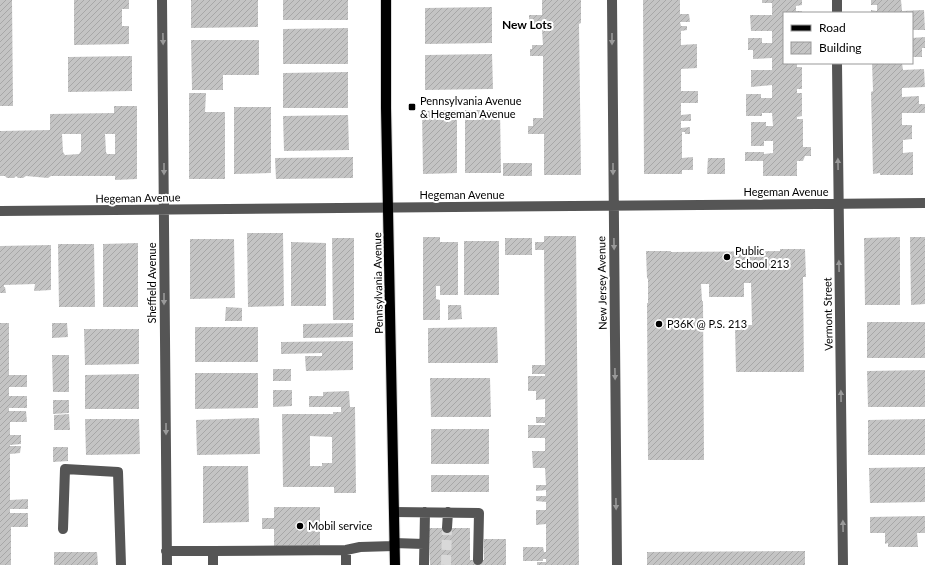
<svg xmlns="http://www.w3.org/2000/svg" width="925" height="565" font-family="Lato,sans-serif">
<style>
.building{fill:url(#building-hatch);fill-rule:evenodd}
.lines{fill:none;stroke-linecap:round;stroke-linejoin:round}
.minor-tunnel{stroke:#d9d9d9;stroke-width:10;stroke-dasharray:10 5;stroke-linecap:butt}
.major-casing{stroke:#dbdbdb;stroke-width:12}
.minor{stroke:#555;stroke-width:10}
.major{stroke:#000;stroke-width:10}
.oneway{fill:#999}
.poi-dot{fill:#000;stroke:#fff;stroke-width:1.5}
.labels{text-anchor:middle;stroke-width:4;stroke-linejoin:round;paint-order:stroke}
.poi-label{font-size:11px;fill:#000;stroke:#fff;text-anchor:start}
.street-label{font-size:11px;fill:#000;stroke:#fff}
.neighbourhood-label{font-size:12px;font-weight:bold;fill:#000;stroke:#fff}
</style>
<defs>
<pattern id="building-hatch" width="6" height="6" patternUnits="userSpaceOnUse"><rect width="6" height="6" fill="#c4c4c4"/><path d="M-1 1l2-2M0 6l6-6M5 7l2-2" fill="none" stroke="#a7a7a7"/></pattern>
</defs>
<rect width="100%" height="100%" fill="#fff"/>
<path class="building" d="M0 0H12L13 106H0Z
M74 0H129V9H122V26H129V44L74 45Z
M191 0H258V27L191 28Z
M283 0H348V20H283Z
M542 0H581V23L579 24 581 175H544V134H528V126H533V118H543V56H530V49H532V45H543L542 30H531V24H529V15H542Z
M643 0H680V14H689L690 22H680L681 26H687V30L681 31V45L697 44V68L681 69V91H698V103H681V115L691 114V121H681V128L690 127V134H685V132H682V158L693 157V170H682V174H644Z
M762 0H802V5L796 6V11H802V13H784V63H797V67H802V89H797V93H802V116L797 117V119H803V147H811V156H805L803 161H797V176H763V161H745V152H764V154L773 153V141H764V146H751V122H766V126H773L772 113H762V116H746V94H761V98H772V85L751 87V70H772V58L753 59V50H748V38H762V43H772V31H751L750 15H772V3H762Z
M871 0H901L902 11 924 10 925 30H912V13H871V10L877 11V5H871Z
M492 7V43L425 44V8Z
M348 28V64H283V29Z
M925 37V48H922V57H912V38Z
M191 40H259V75H223V90H192Z
M492 54 493 89 425 90V55Z
M132 56V91L68 92V57Z
M872 63H902L903 70 924 69 925 87 902 88V97L919 96V104H925V113H902V125H912V139L903 140V153L913 152V175H880V173L873 174 871 92 873 91Z
M348 72V108H283V73Z
M189 93H206L205 112H225V179H189Z
M114 106H137V179L115 180V176H51L48 178 26 176 23 178H18L16 176 14 178H7L5 176H0V131L50 130V114L114 113ZM62 134H81V151L79 154 65 155 63 152ZM105 134H115V154H107L106 152Z
M234 107H271V173L234 174Z
M457 110V173L423 174 422 111Z
M465 110H500L501 173H465Z
M348 115 349 150 284 151 283 116Z
M353 157V178L276 179 275 158Z
M708 158H725V174H707Z
M503 163H532V176H503Z
M247 233H283L284 306 248 307Z
M544 236H576L579 565H537V562H546V559H543V561H523V547H543L544 552H546V524L536 525V510H546V502L536 501V496H546V490L536 491V485H546L545 468H533L532 451H545V438H528V425H545V423H536V417H545V399L536 400V391H528V376H545V374H532V365H545L544 250H535V242H544Z
M423 237H440V242H458V295H440V286H436V299L440 300V320H423Z
M900 237V305H865L864 238Z
M910 237H925V304L911 305Z
M332 238H354V320H333Z
M505 238H532V255H505Z
M190 239H234L235 298 190 299Z
M464 241H499V295H464Z
M291 242 326 243V306H291Z
M138 243V307H103V244Z
M58 244H94L95 307H59Z
M51 245V290L34 291 35 284 4 285V287H5L6 293H0V246Z
M780 249H805L806 277H803L804 372H736L735 325H752L751 283H744V297H709V284H701L702 301H703L704 460H648L647 303H648V279L647 278 646 251H671V252L780 251Z
M448 305H461L462 319 448 320Z
M226 307 242 308V321H225Z
M867 322H925V358H867Z
M0 323H9V375H27V387H9V396H27V408H9V411H26L27 422H10V435H21V444L10 445V446H21L20 453 10 454V500L28 499V509H10V513H28V527H11V565H0Z
M52 323H67L68 337 52 338Z
M353 323V337L303 338V324Z
M195 327H258V362H195Z
M497 327 498 363H428V328Z
M84 329H139V364L85 365Z
M353 341V370L306 371 305 356H322V353L281 354V342Z
M52 355H69V392H53Z
M273 369H291V381H273Z
M925 370V407H868L867 371Z
M195 373H258V408L195 409Z
M139 374V409H85V375Z
M430 378H490L491 417H431Z
M273 390H292V406L273 407Z
M349 391 350 407H355L356 493H334V487H283L282 414H333V412H341V407H309V396H323V392ZM310 436 332 437V463H322V466H310Z
M53 400H69V413L53 414Z
M69 414 70 430H54V415Z
M259 418 260 454 197 455 196 420Z
M85 419H139L140 454 86 455Z
M925 419V455H868V420Z
M431 429H489V464H431Z
M53 447H68V461L53 462Z
M203 466H248L249 522 203 523Z
M925 467V502L870 503 869 468Z
M431 475H489V492H431Z
M274 507H320V545L274 546V529H262V518H274Z
M925 516V533H917L918 547H888V543L885 544V533H870V517Z
M429 528H470V560H484V539H506V565H430Z
M805 551V565H647V552Z
M54 552H97L98 565H54Z"/>
<g class="lines">
<path class="minor-tunnel" d="M446 565 447 528"/>
<g class="major-casing">
<path id="major" d="M386 0V108L395 565"/>
</g>
<path class="minor" d="M162 0 167 565
M612 0 617 565
M837 0V13
M837 63 843 565
M0 211 925 203
M394 512 479 513 478 560
M447 528 448 512
M63 529 65 469 118 472 121 565
M394 543 424 544
M346 550V565
M166 551H213
M213 565V551L346 550 360 547 394 546
M424 565 425 512"/>
<use href="#major" class="major"/>
</g>
<defs><path id="oneway-solid" d="M-6-.8H1V-3.2L6.5 0L1 3.2V.8H-6Z"/></defs>
<g class="oneway">
<use href="#oneway-solid" transform="translate(163 39) rotate(89)"/>
<use href="#oneway-solid" transform="translate(612 39) rotate(90)"/>
<use href="#oneway-solid" transform="translate(838 164) rotate(-91)"/>
<use href="#oneway-solid" transform="translate(164 169) rotate(90)"/>
<use href="#oneway-solid" transform="translate(613 169) rotate(90)"/>
<use href="#oneway-solid" transform="translate(614 244) rotate(89)"/>
<use href="#oneway-solid" transform="translate(839 266) rotate(-91)"/>
<use href="#oneway-solid" transform="translate(164 299) rotate(90)"/>
<use href="#oneway-solid" transform="translate(615 374) rotate(89)"/>
<use href="#oneway-solid" transform="translate(841 396) rotate(-91)"/>
<use href="#oneway-solid" transform="translate(166 429) rotate(90)"/>
<use href="#oneway-solid" transform="translate(616 504) rotate(89)"/>
<use href="#oneway-solid" transform="translate(843 526) rotate(-91)"/>
</g>
<g class="poi-dot">
<rect x="408" y="103" width="8" height="8" rx="2"/>
<circle cx="727" cy="257" r="4"/>
<circle cx="659" cy="324" r="4"/>
<circle cx="300" cy="526" r="4"/>
</g>
<g class="labels">
<g class="poi-label">
<text x="420" y="105">Pennsylvania Avenue<tspan x="420" dy="13">&amp; Hegeman Avenue</tspan></text>
<text x="735" y="255">Public<tspan x="735" dy="13">School 213</tspan></text>
<text x="667" y="328">P36K @ P.S. 213</text>
<text x="308" y="530">Mobil service</text>
</g>
<g class="street-label">
<text x="786" y="196">Hegeman Avenue</text>
<text x="462" y="199">Hegeman Avenue</text>
<text transform="translate(138 198) rotate(-1)" y="4">Hegeman Avenue</text>
<text transform="translate(152 283) rotate(-90)" y="4">Sheffield Avenue</text>
<text transform="translate(378 283) rotate(-91)" y="4">Pennsylvania Avenue</text>
<text transform="translate(602 283) rotate(-91)" y="4">New Jersey Avenue</text>
<text transform="translate(828 314) rotate(-91)" y="4">Vermont Street</text>
</g>
<g class="neighbourhood-label">
<text x="527" y="29">New Lots</text>
</g>
</g>
<rect x="783" y="12" width="130" height="52" fill="#ffffff" stroke="#999999"/>
<rect x="791" y="25" width="20" height="6" fill="#000000" stroke="#999999"/>
<text x="819" y="32" font-size="12" fill="#000000">Road</text>
<rect x="791" y="42" width="20" height="12" fill="url(#building-hatch)" stroke="#999999"/>
<text x="819" y="52" font-size="12" fill="#000000">Building</text>
</svg>
